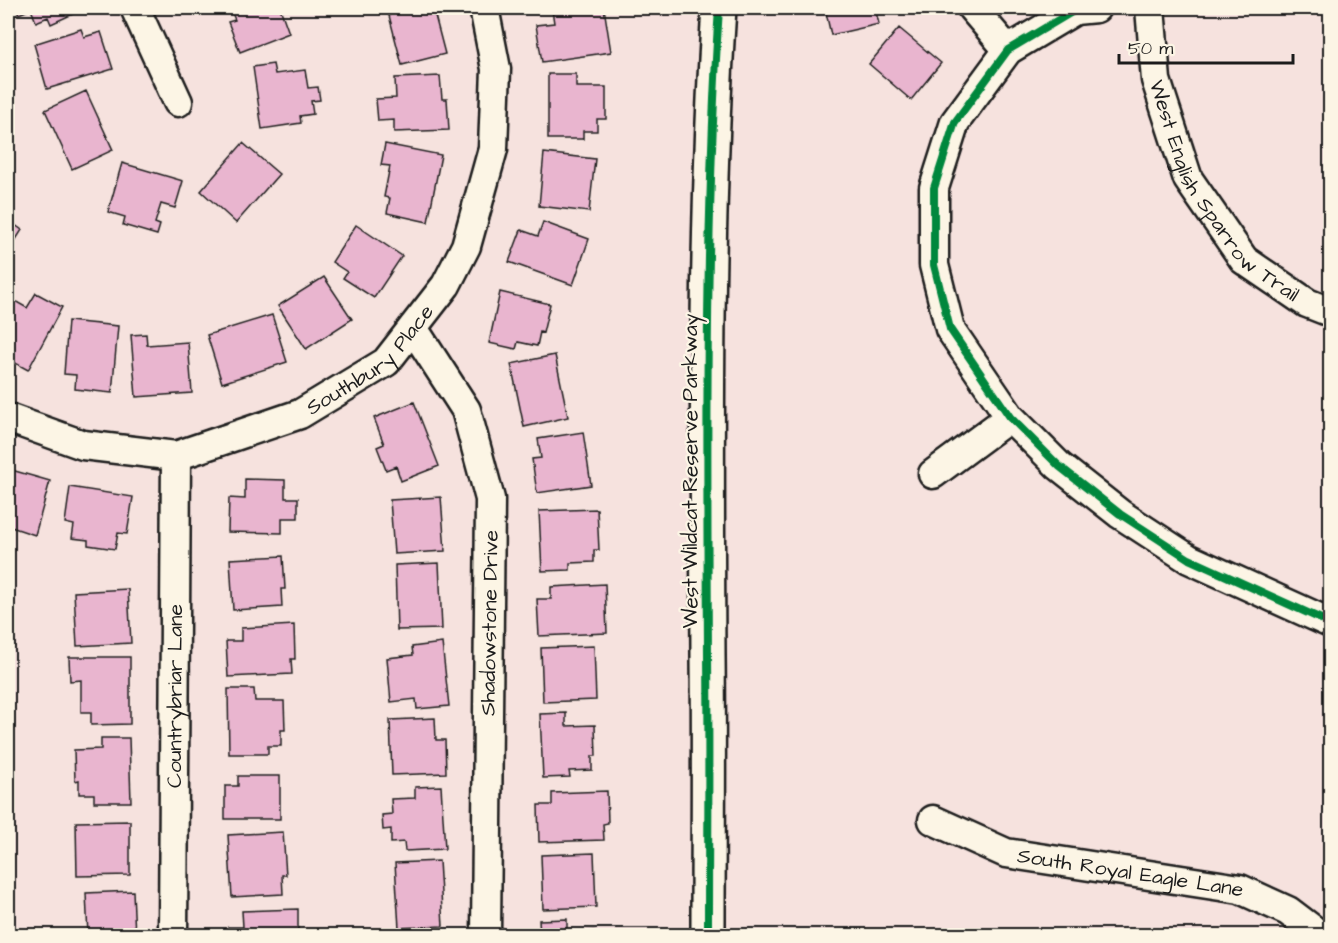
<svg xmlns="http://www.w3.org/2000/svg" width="1338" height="943" font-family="'Architects Daughter',sans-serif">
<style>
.building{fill:#e9b5cf;stroke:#1c1c1c;stroke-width:1.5}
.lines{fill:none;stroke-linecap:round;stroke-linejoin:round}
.street-casing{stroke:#1c1c1c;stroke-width:33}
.secondary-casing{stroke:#1c1c1c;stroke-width:38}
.street{stroke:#fcf5e5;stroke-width:28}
.secondary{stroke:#fcf5e5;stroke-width:33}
.cycleway-casing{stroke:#fcf5e5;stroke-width:11}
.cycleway{stroke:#00873e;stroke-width:8}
.labels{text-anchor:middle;stroke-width:4.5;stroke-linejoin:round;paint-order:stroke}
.street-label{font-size:21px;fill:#1c1c1c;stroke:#fcf5e5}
</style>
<rect width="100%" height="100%" fill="#f6e2de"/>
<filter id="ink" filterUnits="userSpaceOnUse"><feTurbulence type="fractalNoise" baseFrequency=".0167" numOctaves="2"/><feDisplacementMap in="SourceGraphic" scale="12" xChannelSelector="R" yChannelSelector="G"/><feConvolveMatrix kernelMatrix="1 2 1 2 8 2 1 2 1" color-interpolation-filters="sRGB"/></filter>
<g filter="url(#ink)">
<path class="building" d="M16 8H86L51 24 48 17 36 22 31 9 19 14Z
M230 8H280L289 33 240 52 228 22 235 20Z
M387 8H433L445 54 402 65Z
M570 8H604L611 52 542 62 536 25 554 23 552 10Z
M825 8H875L879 24 831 35Z
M899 28 941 63 911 100 869 64Z
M81 29 84 37 101 32 113 69 47 89 34 44Z
M273 64 275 74 305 70 308 88 318 87 320 100 311 101 313 114 300 116 301 123 262 129 253 67Z
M548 74H576V87H606V119H597V131H583V139H548Z
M440 76 442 99H447L449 130 394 132V120L378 121 376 99 396 98 395 78Z
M86 91 113 150 72 169 45 110Z
M243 143 279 174 236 223 201 191Z
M385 144 441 155 428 222 387 213 390 198 384 197 390 166 381 165Z
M544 153 595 159 589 212 539 206Z
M122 163 183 181 175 208 161 204 155 223 160 225 157 235 123 225 125 217 108 212Z
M8 220 22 230 8 252Z
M543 222 589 239 573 285 509 262 521 230 538 236Z
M356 225 402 256 374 298 343 278 347 272 332 262Z
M324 277 352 319 306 349 278 306Z
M500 292 550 304 543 333 540 332 537 346 518 342 516 349 489 343Z
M36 293 62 307 28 370 8 359V297L27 308Z
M272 315 287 362 222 383 207 335Z
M68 321 118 326 112 393 75 389 76 375 64 374Z
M146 334 147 345 188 342 192 393 136 397 131 335Z
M555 355 568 417 524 427 511 364Z
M414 402 439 466 401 481 396 466 386 470 377 447 384 444 374 418Z
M583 432 591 485 537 493 532 459 541 458 538 439Z
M8 469 50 481 35 535 8 526 9 516 8 515Z
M245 479 285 480V498H298V518H282V533L228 532 229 498 245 499Z
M70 487 133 497 127 534 118 533 115 549 88 545V540L72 538 74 525 65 523Z
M441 497 445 551 394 554 390 500Z
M597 509 599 550H594V562L570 563V570L542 571 539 511Z
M283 556 285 589H281L282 607 233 610 230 559Z
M439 563 442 629 397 630 395 565Z
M605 584 607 633 539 636 537 599H551V587Z
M128 589 131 643 77 646 74 592Z
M294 625 295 659H291L292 674 228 677 226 641H241V628Z
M442 643 449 706 417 709 416 699 391 702 387 658 413 655 412 647Z
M594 646 596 700 543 702 541 648Z
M69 657H130V724L91 725V712H81V680L70 681Z
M228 689H254L255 701H284L285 730H281V746H268V754H229Z
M566 713V726L595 725 596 756H592V770L569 771 570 777 543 778 540 714Z
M435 718 436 740H445L446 773 392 775 390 720Z
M101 738H129L131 802H94V794H79V780L75 781 74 750 101 749Z
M238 776H280V819H225V786H238Z
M441 786 445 849 405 851 404 842 391 843V829L383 830 382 815 392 814 391 799 415 798V787Z
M607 791 608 823 603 824 604 840 539 842 538 805H552V793Z
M130 821V875L77 876 76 822Z
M283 832 286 875H282L283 894 232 897 228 835Z
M594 853 596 907 543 909 541 855Z
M439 861 443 926 399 928 395 863Z
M133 891 135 936H88L86 893Z
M298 909V936H228V927H243L242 911Z
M567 919V933L594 931 595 936H540L539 920Z"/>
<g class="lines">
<g class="street-casing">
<g id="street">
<path d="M135 8 178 102"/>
<path d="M972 8 1008 50"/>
<path d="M1096 8 1075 10 1008 50 955 122 934 188V265L950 329 1010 417 1059 466 1120 514 1189 559 1330 623"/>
<path id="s1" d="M1150 8 1156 80 1188 179 1244 260 1307 303 1330 312"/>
<path d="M413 328 466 410 490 499 486 936"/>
<path id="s2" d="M8 418 83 445 176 456 300 414 386 362 446 285 466 246 493 149 496 69 484 8"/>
<path d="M933 474 1010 417"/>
<path id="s3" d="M933 820 1006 853 1240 889 1288 911 1321 936"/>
<path id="s4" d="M173 936 176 456"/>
</g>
</g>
<g class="secondary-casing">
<path id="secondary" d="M708 936C708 842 709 749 708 656 707 439 705 223 719 8"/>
</g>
<use href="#street" class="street"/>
<use href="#secondary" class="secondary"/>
<g class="cycleway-casing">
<path id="cycleway" d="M1096 8 1075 10 1008 50 955 122 934 188V265L950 329 1010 417 1059 466 1120 514 1189 559 1330 623
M708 936C708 842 709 749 708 656 707 439 705 223 719 8"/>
</g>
<use href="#cycleway" class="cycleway"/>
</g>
</g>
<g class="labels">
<g class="street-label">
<text dy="7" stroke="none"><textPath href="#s1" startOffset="206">West English Sparrow Trail</textPath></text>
<text dy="7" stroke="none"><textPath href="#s2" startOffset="394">Southbury Place</textPath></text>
<text transform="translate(690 471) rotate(-90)" y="7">West Wildcat Reserve Parkway</text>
<text transform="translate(489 623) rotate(-89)" y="7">Shadowstone Drive</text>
<text dy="7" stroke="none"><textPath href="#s4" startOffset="240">Countrybriar Lane</textPath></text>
<text dy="7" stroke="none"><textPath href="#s3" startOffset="206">South Royal Eagle Lane</textPath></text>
</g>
</g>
<rect width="1338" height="943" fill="none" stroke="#fcf5e5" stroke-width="30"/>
<rect x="15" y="15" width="1308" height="913" fill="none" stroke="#1c1c1c" stroke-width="2" filter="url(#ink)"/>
<path d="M1119 54v9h174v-9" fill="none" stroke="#1c1c1c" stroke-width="3"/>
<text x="1128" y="54" font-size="18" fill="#1c1c1c" stroke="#fcf5e5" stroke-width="4.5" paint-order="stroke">50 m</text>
</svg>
